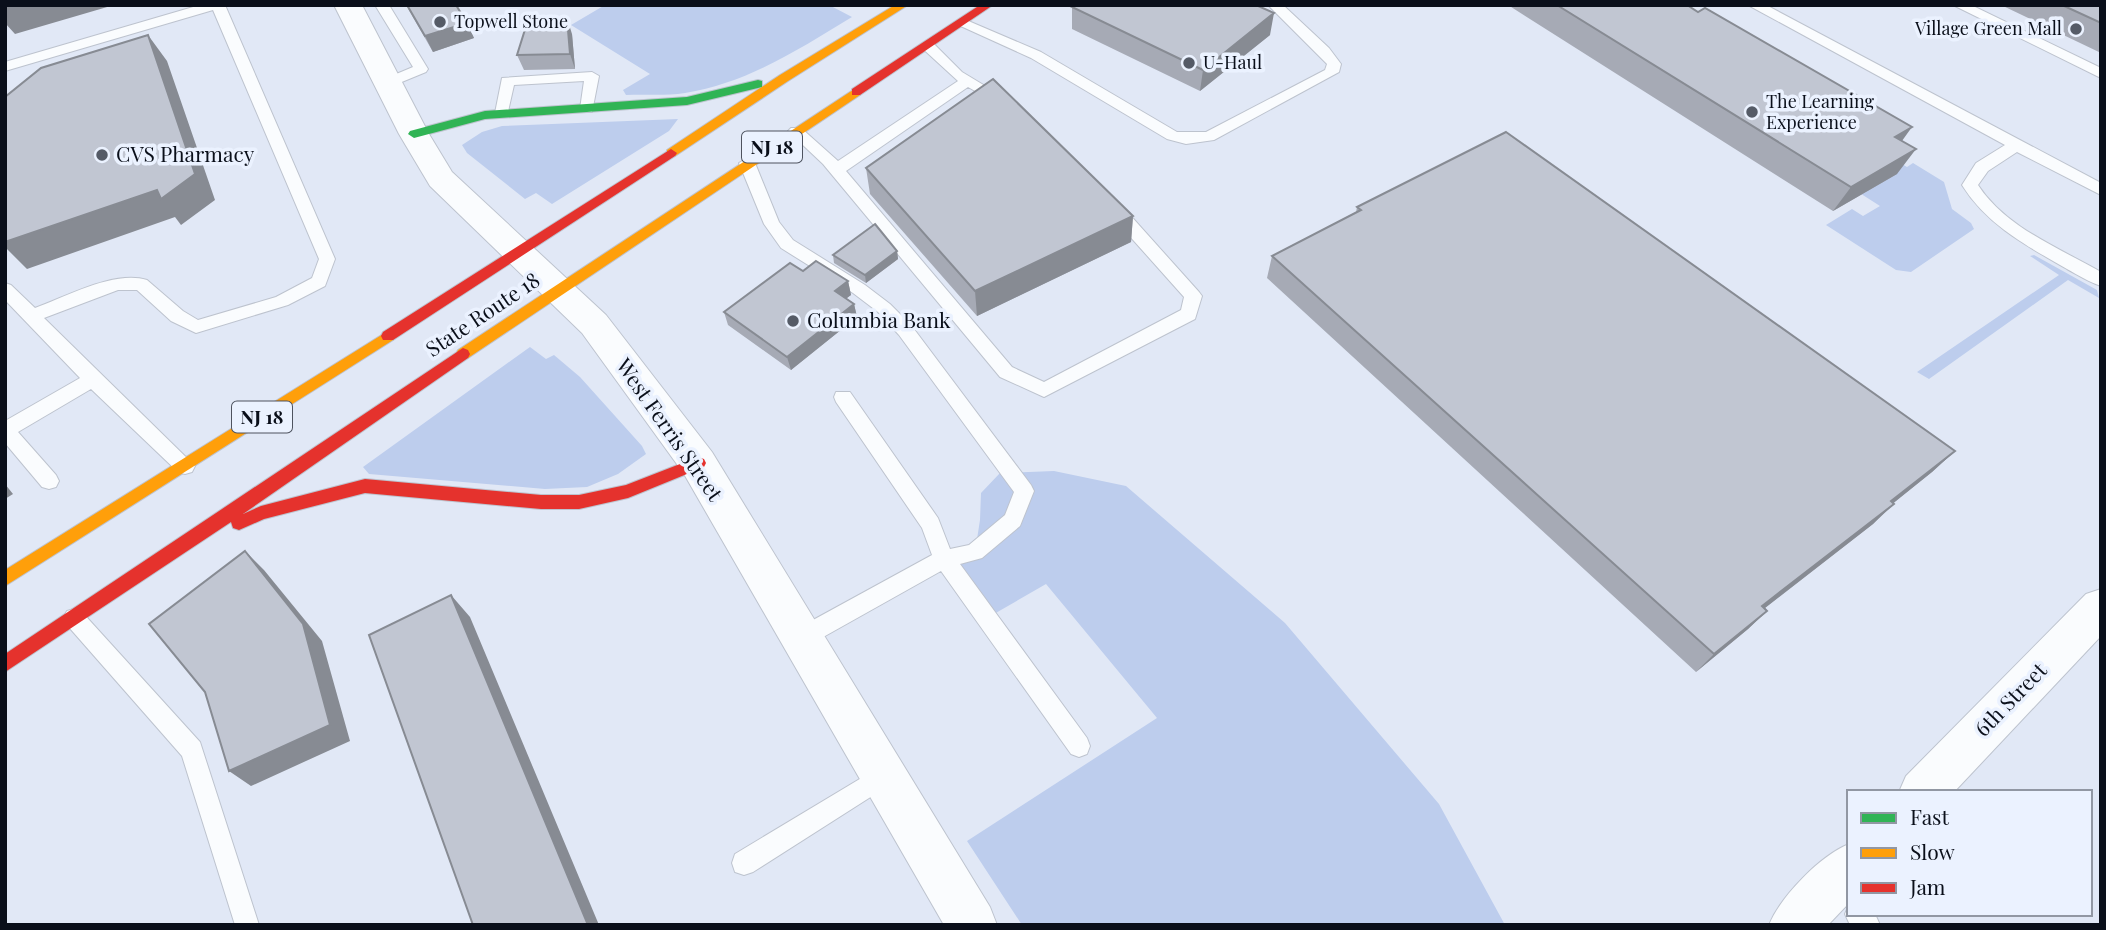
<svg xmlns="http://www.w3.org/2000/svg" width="2106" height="930" font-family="'Playfair Display',serif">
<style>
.green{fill:#bdcded}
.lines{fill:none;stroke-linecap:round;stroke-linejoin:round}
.lane-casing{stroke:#bdc3ce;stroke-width:2}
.street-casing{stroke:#bdc3ce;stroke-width:2}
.fast-casing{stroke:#bdc3ce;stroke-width:2}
.slow-casing{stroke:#bdc3ce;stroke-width:2}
.jam-casing{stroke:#bdc3ce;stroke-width:2}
.lane{fill:#fafcfe;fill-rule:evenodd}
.street{fill:#fafcfe;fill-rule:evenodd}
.fast{fill:#30b455;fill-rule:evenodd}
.slow{fill:#ff9f0a;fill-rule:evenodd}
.jam{fill:#e5322d;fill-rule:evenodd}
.wall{fill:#a6aab5}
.shaded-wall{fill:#878b93}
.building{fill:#c1c6d2;stroke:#878b93;stroke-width:2}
.poi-dot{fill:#555b67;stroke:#ebf2ff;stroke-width:2.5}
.labels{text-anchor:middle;stroke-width:7;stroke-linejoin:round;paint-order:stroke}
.far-poi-label{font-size:18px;fill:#0a0f1a;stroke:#ebf2ff;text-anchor:start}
.shield{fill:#ebf2ff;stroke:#4e535f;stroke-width:2}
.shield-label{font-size:19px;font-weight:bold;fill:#0a0f1a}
.poi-label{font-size:21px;fill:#0a0f1a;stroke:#ebf2ff;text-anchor:start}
.street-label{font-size:21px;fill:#0a0f1a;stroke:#ebf2ff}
</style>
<rect width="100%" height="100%" fill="#e1e8f6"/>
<path class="green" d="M605 5H829L852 17C799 49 748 83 685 93 666 96 645 94 626 95L623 90 650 74 571 25Z
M678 119 669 131 552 204 536 193 525 199 467 153 462 145 482 132 502 126Z
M1888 156 1907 167 1913 163 1944 182 1952 209 1971 223 1974 229 1911 272 1896 270 1826 225 1852 209 1863 216 1880 206 1844 183 1879 184 1896 174Z
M2034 255 2097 290 2099 298 2068 280 1929 379 1917 372 2059 275 2030 256Z
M530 347 546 359 554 355 580 377 642 446 646 454 618 474 587 487 545 489 369 474 363 467Z
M1054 471 1126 486 1285 623 1439 804 1505 925H1022L967 841 1157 718 1046 584 987 618 944 559 975 552 980 520 981 493 1000 473Z"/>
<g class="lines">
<g class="lane-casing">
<path id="lane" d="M200 5H225L335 259 325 286 288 305 196 333 171 321 137 290H118L44 318 195 466 192 472 185 474 178 472 91 389 18 432 56 475 59 481 56 487 49 489 42 487 5 443V421L80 378 5 300V283L11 285 35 308C66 297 114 270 147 280L183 311 198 320 276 297 312 278 319 259 213 10 5 71V62Z
M375 5H389L428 69 426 72 392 86H382L380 83 382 80 413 67Z
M1268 5H1283L1329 48 1341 64 1339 72 1214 140 1186 144 1167 139 1031 58 954 23 961 19 966 20 1041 52 1177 132H1206L1325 70 1327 64Z
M1748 5H1766L2101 183V195L2017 152 1988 171 1978 185C2005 227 2059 248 2101 272V286C2089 282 2078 275 2067 269 2027 246 1987 225 1962 185L1976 163 2005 145Z
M1953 5H1971L2101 68V78Z
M927 41 932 42 962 72 1010 101 1008 104H998L968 87 846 171 1012 367 1044 382 1181 310 1184 297 1109 213 1107 209 1115 204 1121 205 1199 292 1202 296 1195 319 1044 397 1000 377 823 164 788 131 791 128H801L838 161 958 81 922 48 920 45Z
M592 72 599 76 592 112H582L580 109 584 81 514 85 507 116H497L495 113 502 78Z
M747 158 755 163 779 222 793 240 865 285 890 304 911 325 1031 485 1034 491 1020 526 982 558 960 564 1087 738 1090 746 1087 754 1079 757 1071 754 941 571 809 645 801 648 793 645 790 638 793 631 932 555 922 528 836 402 834 397 836 392H850L938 518 950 549 969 545 1005 515 1014 492 899 335 878 312 853 293 781 248 764 224 739 163Z
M74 609 81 611 200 742 259 925H235L182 756 67 625 63 618 67 611Z
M883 765 891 768 895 776 891 784 753 872 744 875 735 872 732 863 735 854Z
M1849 905V914H1875L1880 925H1850L1845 914Z"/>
</g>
<g class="street-casing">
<path id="street" d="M334 5H362L429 134 452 172 606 315 712 452 990 907 997 925H944L684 474 582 333 430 186 399 134Z
M2101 589V636L1954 792H1899L1906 776 2086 594Z
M1849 844V903L1828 925H1769C1781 896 1820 856 1849 844Z"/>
</g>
<g class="fast-casing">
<path id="fast" d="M758 80 762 81V87L687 105 485 119 414 138 408 134 410 131 485 111 687 97Z"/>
</g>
<g class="slow-casing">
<path id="slow" d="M895 5H908L788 81 675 156H667V150L780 75Z
M856 88 860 89V95L468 358H458L456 354 458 350Z
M388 331 393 332 395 336 393 340 5 586V570Z"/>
</g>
<g class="jam-casing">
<path id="jam" d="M980 5H993L860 95H852V89Z
M671 149 677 153 675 156 393 340H383L381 336 383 332Z
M463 348 468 350 470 354 468 358 243 514 261 506 365 479 541 495H579L626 485 698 457 704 459 706 463 704 467 628 498 579 509H541L365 493 264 519 239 530 233 528 231 522 5 672V654Z"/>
</g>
<use href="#lane" class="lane"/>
<use href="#street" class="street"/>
<use href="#fast" class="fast"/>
<use href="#slow" class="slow"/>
<use href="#jam" class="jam"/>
</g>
<path class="wall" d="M406 5H456L474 38 433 52Z
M1508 5H1687L1902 141 1897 174 1833 211Z
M2001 5H2101V53Z
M1072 7 1270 35 1200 91 1072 29Z
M572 34 575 69 524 70 517 55Z
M866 168 1133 216 1131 242 977 316 870 194Z
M1357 207 1955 451 1932 472 1893 503 1873 524 1765 608 1767 611 1748 629 1696 672 1267 278 1272 256 1356 212Z
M897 251 898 259 866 283 834 263 833 255Z
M803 271 848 281 851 295 846 298 854 304 857 317 791 370 728 325 724 312Z"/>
<path class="shaded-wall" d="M5 5H114L15 34 5 23Z
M1274 13 1270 35 1200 91 1203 70Z
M567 18 572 34 575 69 570 54Z
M467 23 474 38 433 52 425 36Z
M148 35 167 61 215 200 181 225 175 217 27 269 5 247V242Z
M1912 127 1894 152 1895 137Z
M1916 149 1897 174 1833 211 1851 187Z
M1133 216 1131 242 977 316 975 291Z
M897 251 898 259 866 283 865 275Z
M848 281 851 295 838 305 835 291Z
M854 304 857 317 791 370 787 357Z
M1955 451 1932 472 1870 522 1891 501Z
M5 484 13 494 5 499Z
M1894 504 1873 524 1743 625 1762 606Z
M245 551 264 570 322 641 350 741 251 786 229 771Z
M451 595 470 617 599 925H588Z
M1767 611 1748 629 1696 672 1714 654Z"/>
<path class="building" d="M407 5H456L467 23 425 36Z
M1076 5H1256L1274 13 1203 70 1072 7Z
M1557 5H1687L1698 12 1705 8 1912 127 1895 137 1916 149 1851 187Z
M2062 5H2101V23Z
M567 18 570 54 517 55 528 20Z
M148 35 195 174 161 199 157 190 5 242V97L41 68Z
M993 79 1133 216 975 291 866 168Z
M1506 132 1955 451 1891 501 1894 504 1762 606 1767 611 1714 654 1272 256 1361 210 1357 207Z
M875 224 897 251 865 275 833 255Z
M816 261 848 281 835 291 854 304 787 357 724 312 790 263 803 271Z
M245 551 303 624 330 725 229 771 205 692 149 624Z
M451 595 588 925H473L369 635Z"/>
<g class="poi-dot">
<circle cx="440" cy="22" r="7"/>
<circle cx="2076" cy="29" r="7"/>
<circle cx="1189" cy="63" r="7"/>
<circle cx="1752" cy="112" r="7"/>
<circle cx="102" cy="155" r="7"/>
<circle cx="793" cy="321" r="7"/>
</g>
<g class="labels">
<g class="far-poi-label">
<text x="454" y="28">Topwell Stone</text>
<text x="2062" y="35" text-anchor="end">Village Green Mall</text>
<text x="1203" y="69">U-Haul</text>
<text x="1766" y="108">The Learning<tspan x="1766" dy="21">Experience</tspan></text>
</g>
<g class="shield">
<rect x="742" y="131.5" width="60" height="31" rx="5"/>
<rect x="232" y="401.5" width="60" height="31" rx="5"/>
</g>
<g class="shield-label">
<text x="772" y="154">NJ 18</text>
<text x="262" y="424">NJ 18</text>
</g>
<g class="poi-label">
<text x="116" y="162">CVS Pharmacy</text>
<text x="807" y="328">Columbia Bank</text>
</g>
<g class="street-label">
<text transform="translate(483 315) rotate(-34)" y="7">State Route 18</text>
<text transform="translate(669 430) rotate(55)" y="7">West Ferris Street</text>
<text transform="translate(2011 700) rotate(-46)" y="7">6th Street</text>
</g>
</g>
<rect width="2106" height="930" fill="none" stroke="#0a0f1a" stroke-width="14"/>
<rect x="1847" y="790" width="245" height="126" fill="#ebf2ff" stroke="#9197a3" stroke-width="2"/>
<rect x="1861" y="813" width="35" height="10" fill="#30b455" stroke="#9197a3" stroke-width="2"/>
<text x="1910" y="825" font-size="21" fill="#0a0f1a">Fast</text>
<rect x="1861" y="848" width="35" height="10" fill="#ff9f0a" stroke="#9197a3" stroke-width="2"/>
<text x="1910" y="860" font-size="21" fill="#0a0f1a">Slow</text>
<rect x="1861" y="883" width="35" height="10" fill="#e5322d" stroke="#9197a3" stroke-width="2"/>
<text x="1910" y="895" font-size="21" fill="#0a0f1a">Jam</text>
</svg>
